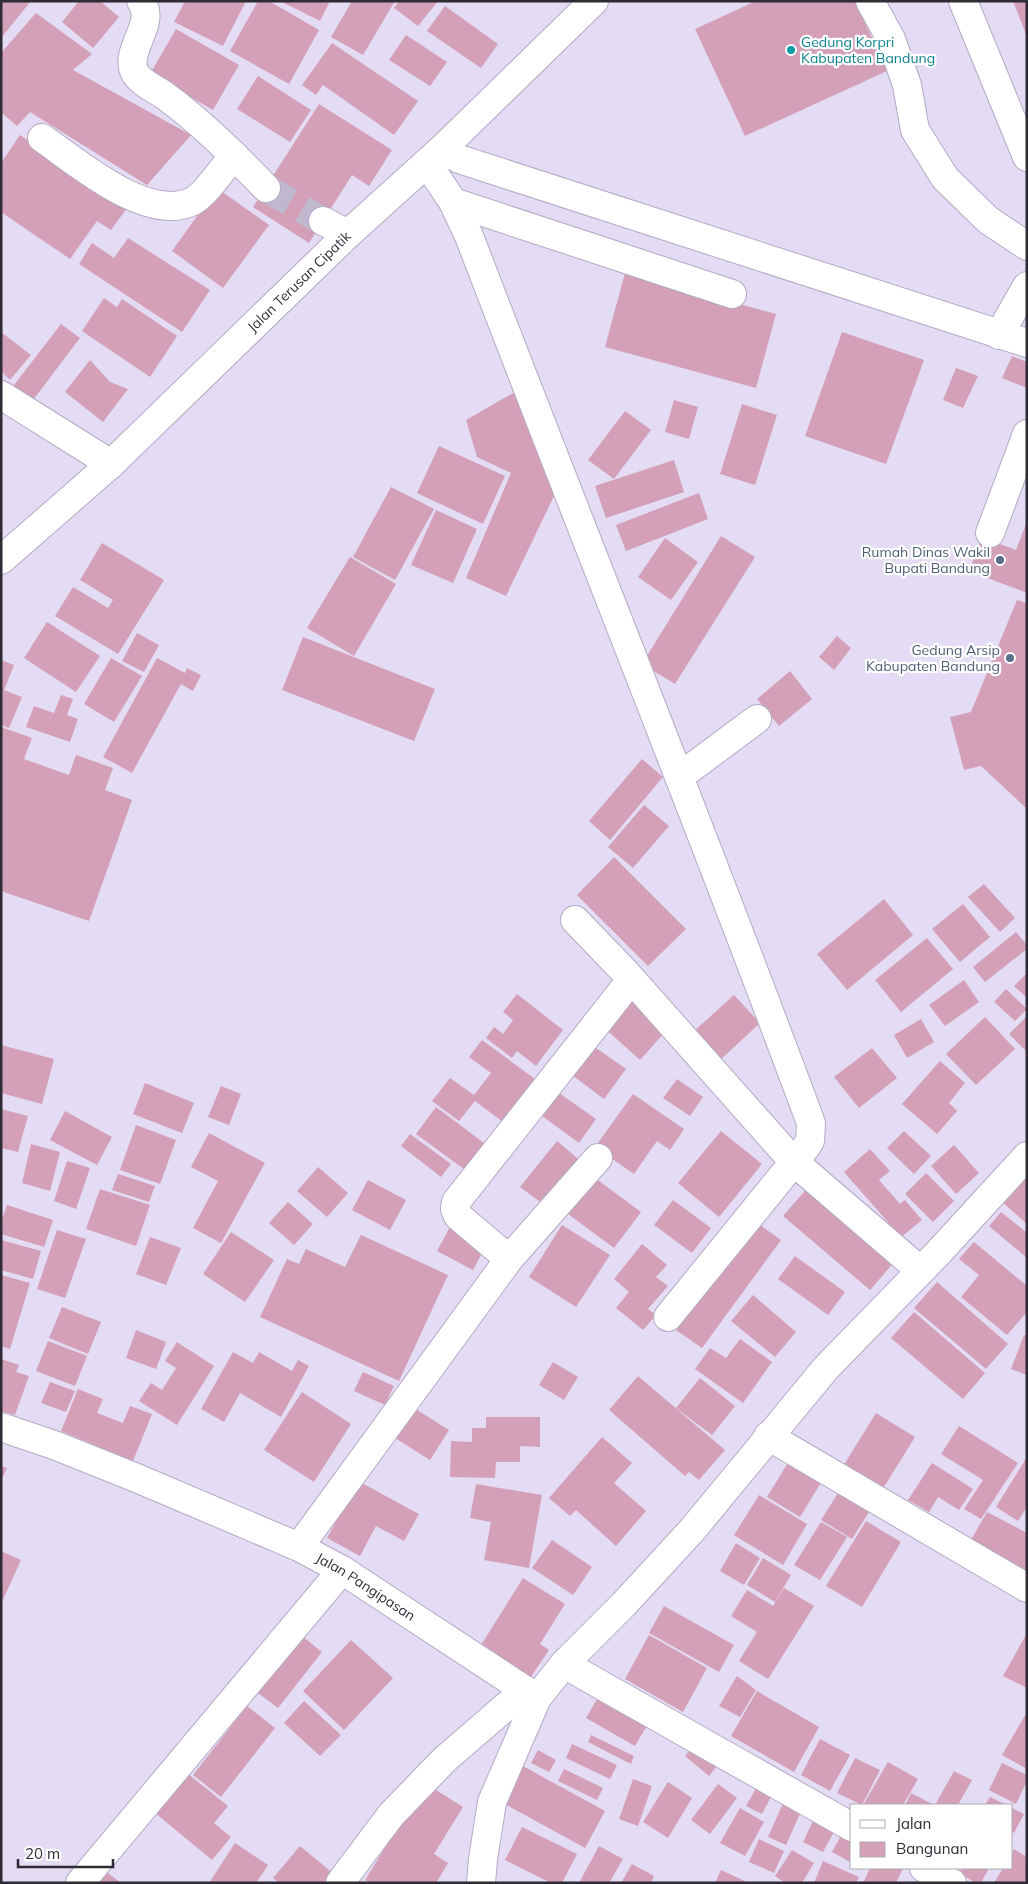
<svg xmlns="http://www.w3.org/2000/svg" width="1028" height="1884" font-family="Mulish,sans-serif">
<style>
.building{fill:#d3a0b8}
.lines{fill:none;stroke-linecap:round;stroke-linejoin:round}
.minor-tunnel{stroke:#c0b8cf;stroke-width:28;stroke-dasharray:28 14;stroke-linecap:butt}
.minor-casing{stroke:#b3aac3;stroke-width:30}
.major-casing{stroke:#b3aac3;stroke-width:30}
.minor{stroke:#fff;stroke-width:28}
.major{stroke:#fff;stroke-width:28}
.culture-dot{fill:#0f9aa8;stroke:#fff;stroke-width:2}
.service-dot{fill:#5c6f8a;stroke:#fff;stroke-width:2}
.labels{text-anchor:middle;stroke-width:4.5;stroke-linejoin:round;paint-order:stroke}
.culture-label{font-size:14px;fill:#0d838f;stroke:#fff;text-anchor:start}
.street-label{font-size:14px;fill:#2f2b35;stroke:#fff}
.service-label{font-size:14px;fill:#4e5e75;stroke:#fff;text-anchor:end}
</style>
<rect width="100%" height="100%" fill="#e4dbf5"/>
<path class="building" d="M1 1H31L1 38Z
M79 1H100L119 17 93 48 62 22Z
M185 1H246L223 46 174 22Z
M258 1H269L319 30 289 84 230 51Z
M280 1H330L320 21Z
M352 1H395L363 55 331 37Z
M399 1H438L418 26 394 8Z
M756 1H855L887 71 745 136 695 29Z
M1013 1H1027V37Z
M445 6 498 44 481 68 427 31Z
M36 13 92 54 73 70 191 135 147 185 30 112 17 126 1 112V53Z
M176 29 239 65 213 110 150 74Z
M406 35 447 62 430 86 389 60Z
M332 43 418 101 394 135 323 85 316 95 302 85Z
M258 76 311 110 290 142 237 109Z
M319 104 392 150 369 186 352 175 309 243 253 207Z
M20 135 127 208 111 230 97 221 70 259 1 212V163Z
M217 188 269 225 223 288 172 251Z
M128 238 210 290 182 332 79 264 92 243 114 258Z
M625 273 776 314 756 388 605 347Z
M104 298 117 307 122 299 177 336 150 377 82 331Z
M61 324 80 338 30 404 11 389Z
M1 332 31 355 10 380 1 371Z
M842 332 924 360 886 464 805 436Z
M1012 356 1027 362V388L1002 378Z
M90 360 110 382 128 389 103 422 65 392Z
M956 368 978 376 963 408 943 400Z
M515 392 554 496 506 596 466 578 511 473 477 457 466 420Z
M674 400 698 407 689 439 665 432Z
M742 404 777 415 755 485 720 474Z
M625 411 651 430 614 479 588 460Z
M439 446 505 476 483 524 417 493Z
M674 460 684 492 606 518 595 486Z
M391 487 434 509 395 580 353 557Z
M699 493 708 519 626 551 616 525Z
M436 510 477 529 453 583 411 565Z
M1027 521V593L969 571 982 537 1016 550Z
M721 536 755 557 675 684 642 664Z
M665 538 698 562 671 600 638 577Z
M102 543 164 580 118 654 55 616 73 587 108 608 113 600 80 580Z
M350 557 396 584 354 656 307 628Z
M1017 600 1027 603V809L981 766 964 770 950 717 971 712Z
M47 622 100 656 76 692 24 658Z
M137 633 159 645 144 672 122 661Z
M837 636 851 648 834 670 819 657Z
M303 637 435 689 414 741 282 690Z
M111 658 142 676 114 722 84 704Z
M157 658 185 673 187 668 201 675 193 691 181 684 132 773 103 757Z
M1 660 14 665 4 690 22 697 9 728 1 725Z
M790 671 812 699 779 726 757 699Z
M61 695 73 699 67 715 78 719 70 742 26 727 34 706 54 713Z
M1 727 32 738 24 759 69 775 76 755 113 768 105 790 132 800 89 921 1 891Z
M642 759 663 777 610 840 589 821Z
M644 805 669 826 633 868 608 847Z
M614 857 686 929 648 966 577 895Z
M984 884 1015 918 1000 932 968 897Z
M884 899 913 935 847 990 817 954Z
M963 904 990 937 960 962 932 929Z
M1016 932 1027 945V949L985 982 973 967Z
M927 938 953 969 901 1012 875 980Z
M1027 973V998L1014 986Z
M964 980 979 1002 945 1026 929 1005Z
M1006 989 1027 1009 1015 1021 994 1002Z
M517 994 563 1030 536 1066 517 1051 512 1058 486 1038 494 1027 503 1034 513 1020 503 1012Z
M734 995 760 1023 718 1062 692 1033Z
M627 998 665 1032 640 1060 601 1025Z
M1027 1016V1052L1009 1034Z
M985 1017 1015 1049 976 1085 946 1054Z
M921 1019 934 1042 907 1058 894 1035Z
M482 1040 535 1079 503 1122 475 1101 459 1121 432 1101 450 1078 474 1095 491 1073 469 1057Z
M589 1043 626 1069 604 1099 568 1072Z
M1 1045 54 1059 42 1104 1 1093Z
M872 1048 897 1078 859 1108 834 1077Z
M940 1061 965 1083 949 1103 957 1111 937 1134 902 1104Z
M677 1079 703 1097 690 1116 663 1098Z
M145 1083 194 1103 182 1133 133 1114Z
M221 1086 241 1094 229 1125 208 1117Z
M559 1093 596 1119 579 1143 542 1116Z
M633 1094 684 1129 670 1150 657 1141 634 1174 595 1147Z
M436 1107 488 1146 468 1172 416 1134Z
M1 1109 28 1116 18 1152 1 1148Z
M65 1111 112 1137 97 1165 50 1140Z
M136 1125 176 1140 160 1184 120 1170Z
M721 1131 762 1164 719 1217 678 1183Z
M904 1131 931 1156 914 1174 887 1148Z
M209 1133 265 1163 221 1243 193 1228 218 1181 191 1167Z
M410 1134 451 1164 441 1177 401 1146Z
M557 1141 582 1162 547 1207 520 1187Z
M31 1144 60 1152 50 1191 22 1183Z
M954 1145 979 1173 956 1194 931 1166Z
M870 1149 890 1171 879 1180 900 1204 905 1200 922 1220 901 1237 844 1172Z
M67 1161 90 1168 76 1209 54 1201Z
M318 1167 348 1193 327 1217 297 1191Z
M926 1173 954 1201 933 1222 905 1194Z
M118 1174 155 1186 149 1202 112 1190Z
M1024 1177 1027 1179V1224L1002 1202Z
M595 1178 641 1212 614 1248 568 1214Z
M368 1180 406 1200 390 1230 352 1210Z
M809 1186 896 1260 870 1290 783 1216Z
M100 1189 150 1205 136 1246 86 1229Z
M673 1200 711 1228 692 1253 654 1225Z
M288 1202 313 1224 294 1245 269 1223Z
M7 1205 53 1220 44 1247 1 1234V1222Z
M1001 1212 1027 1233V1258L989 1226Z
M753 1220 781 1240 702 1348 673 1328Z
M562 1225 610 1255 576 1307 529 1277Z
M450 1227 486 1245 473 1270 437 1251Z
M57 1230 86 1239 65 1298 37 1289Z
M231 1232 274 1260 245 1302 203 1274Z
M361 1235 448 1275 399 1381 260 1317 287 1259 299 1264 306 1249 345 1267Z
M150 1237 181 1248 166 1285 136 1274Z
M1 1240 41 1251 33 1279 1 1270Z
M974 1242 1027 1286V1312L1007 1335 961 1297 979 1275 959 1259Z
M642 1244 667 1265 656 1277 668 1286 648 1309 656 1315 643 1330 616 1308 629 1292 614 1279Z
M795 1256 845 1292 828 1315 778 1279Z
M1 1275 30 1283 10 1349 1 1346Z
M937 1282 1008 1344 986 1369 914 1308Z
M753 1295 796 1332 775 1357 731 1321Z
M62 1307 101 1322 88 1354 49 1338Z
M914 1312 985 1373 963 1399 891 1338Z
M136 1330 166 1342 156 1369 126 1358Z
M1024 1335 1027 1336V1375L1011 1369Z
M740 1339 772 1362 743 1403 695 1369 710 1348 726 1358Z
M48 1341 87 1356 75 1386 36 1371Z
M177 1342 214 1366 177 1425 139 1401 151 1383 162 1390 176 1368 165 1361Z
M233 1352 253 1363 259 1352 292 1371 298 1360 309 1366 281 1417 240 1393 224 1422 201 1409Z
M1 1359 19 1365 16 1372 29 1376 15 1415 1 1411Z
M553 1362 578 1377 564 1400 539 1385Z
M363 1372 394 1386 385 1405 354 1391Z
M638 1376 725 1450 699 1480 689 1472 685 1476 609 1410Z
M700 1378 735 1406 712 1435 676 1408Z
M50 1382 75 1391 66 1412 41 1403Z
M78 1389 103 1399 97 1413 123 1423 130 1406 152 1414 133 1461 61 1431Z
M302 1392 351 1424 314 1482 264 1450Z
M406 1403 449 1430 430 1460 387 1433Z
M876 1413 915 1437 879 1495 840 1471Z
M486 1417H540V1447L520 1446V1462H496L495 1478 450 1477 451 1441 472 1442V1428H486Z
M959 1426 1018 1463 981 1519 964 1509 983 1480 941 1454Z
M602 1437 632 1463 614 1483 646 1511 616 1546 576 1510 570 1516 549 1498Z
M792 1456 825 1476 800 1517 767 1497Z
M1027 1457V1507L1018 1521 996 1507Z
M932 1463 973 1489 959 1510 938 1497 929 1512 908 1500Z
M1 1466 7 1468 1 1481Z
M358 1481 419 1514 404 1541 376 1526 360 1556 327 1538Z
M476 1484 542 1495 529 1568 484 1560 491 1522 470 1518Z
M840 1490 871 1509 852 1539 821 1520Z
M759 1495 807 1524 783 1565 734 1535Z
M987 1512 1027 1533V1585L1002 1572 1009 1560 971 1540Z
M866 1521 901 1542 862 1607 826 1586Z
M821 1522 847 1537 820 1580 794 1565Z
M552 1540 592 1567 573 1595 532 1568Z
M736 1543 760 1558 744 1585 720 1571Z
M1 1551 21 1560 1 1604Z
M763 1558 791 1575 775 1602 747 1585Z
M523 1578 565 1604 540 1644 549 1650 528 1681 478 1650Z
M784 1588 814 1606 768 1679 739 1661 757 1632 731 1616 747 1590 773 1606Z
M664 1606 734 1645 719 1672 649 1633Z
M1027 1633V1688L1003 1676Z
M649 1635 707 1668 683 1712 625 1679Z
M302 1636 322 1652 278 1708 258 1693Z
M351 1640 393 1678 344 1730 303 1691Z
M737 1676 756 1690 740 1717 719 1706Z
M603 1689 652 1717 635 1746 586 1718Z
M757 1691 819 1727 794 1772 731 1736Z
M304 1701 341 1735 320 1756 284 1723Z
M247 1706 275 1728 221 1797 193 1775Z
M1027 1712V1769L1002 1755Z
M591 1735 634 1756 631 1764 588 1742Z
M820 1739 850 1755 830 1791 801 1775Z
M572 1744 617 1765 610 1779 566 1758Z
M695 1744 719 1763 709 1776 685 1756Z
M538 1750 556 1760 549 1772 531 1763Z
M855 1758 880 1770 862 1805 837 1793Z
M888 1762 918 1779 903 1805H863Z
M1002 1763 1027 1775V1781L1016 1804 989 1790Z
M521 1765 605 1811 585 1848 501 1802Z
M182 1769 228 1806 214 1823 231 1837 212 1860 149 1808Z
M564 1769 603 1788 597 1800 558 1781Z
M954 1771 972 1780 958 1805H935Z
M633 1779 652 1786 638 1826 619 1819Z
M668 1782 692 1798 668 1838 643 1822Z
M425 1783 463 1807 434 1854 448 1863 436 1883H370L365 1880Z
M718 1784 737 1798 710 1834 691 1820Z
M758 1785 773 1793 762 1814 746 1806Z
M911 1793 934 1805H905Z
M990 1797 1007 1805H985Z
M785 1799 803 1807 786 1845 768 1837Z
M740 1808 764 1822 745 1856 720 1843Z
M1012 1808 1024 1814 1014 1833 1012 1832Z
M816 1815 837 1826 823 1852 803 1842Z
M522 1827 577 1854 562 1883H551L505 1860Z
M844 1830 852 1834V1863L832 1852Z
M759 1839 784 1851 774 1873 749 1862Z
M235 1843 268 1865 256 1883H209Z
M300 1846 334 1874 327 1883H279L273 1878Z
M599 1846 623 1859 609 1883H583L580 1881Z
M1014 1849 1027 1857V1883H994L1003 1868H1012V1853Z
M792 1850 814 1863 802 1883H785L775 1876Z
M823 1861 859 1877 856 1883H814Z
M632 1864 654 1876 651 1883H621Z
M870 1868H903L896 1883H863Z
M962 1868H989L981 1883H976L959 1873Z
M104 1870 121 1883H94Z
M721 1870 749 1883H715Z"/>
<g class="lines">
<path class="minor-tunnel" d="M266 188 323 221"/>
<g class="minor-casing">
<g id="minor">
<path d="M141 1C157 23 125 49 134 71 139 82 155 89 164 95 201 122 234 155 266 188"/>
<path d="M870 1 891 39 907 85 915 130 945 178 988 220 1027 246"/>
<path d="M963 1 1027 157"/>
<path d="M42 138C77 162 148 224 193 201 206 194 224 167 234 155"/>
<path d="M442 149 459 159 1027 343"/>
<path d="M427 163 453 202 469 236C582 532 701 826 811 1123L810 1141 806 1147 668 1317"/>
<path d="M453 202 732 294"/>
<path d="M323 221 348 234"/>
<path d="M999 335 1027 286"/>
<path d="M1 395 111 464"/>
<path d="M990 533 1027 434"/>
<path d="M679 777 757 719"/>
<path d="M575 920 626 973 793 1161 921 1271"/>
<path d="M509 1259 598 1158"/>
<path id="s1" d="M1 1427 54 1445 139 1479 299 1547 342 1570 537 1698 492 1802 483 1859 481 1883"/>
<path d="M768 1436 1027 1588"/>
<path d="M299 1547 509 1259 458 1216 455 1209 456 1202 631 980"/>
<path d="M564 1664 852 1827"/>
<path d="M537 1698 564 1664 624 1604 693 1529 826 1368 938 1253 1027 1156"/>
<path d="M924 1868 952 1883"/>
<path d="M80 1883 342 1570"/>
<path d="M340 1883 391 1815 444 1760 525 1690"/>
</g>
</g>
<g class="major-casing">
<g id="major">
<path id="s2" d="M1 560 111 464 348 234 442 149 594 1"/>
</g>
</g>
<use href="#minor" class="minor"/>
<use href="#major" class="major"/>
</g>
<circle class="culture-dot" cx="791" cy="50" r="5"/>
<g class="service-dot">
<circle cx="1000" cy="560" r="5"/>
<circle cx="1010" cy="658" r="5"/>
</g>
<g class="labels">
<g class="culture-label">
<text x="801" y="47">Gedung Korpri<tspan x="801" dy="16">Kabupaten Bandung</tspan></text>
</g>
<g class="street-label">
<text dy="5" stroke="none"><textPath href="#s2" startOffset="408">Jalan Terusan Cipatik</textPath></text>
<text dy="5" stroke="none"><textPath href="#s1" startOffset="399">Jalan Pangipasan</textPath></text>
</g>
<g class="service-label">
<text x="990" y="557">Rumah Dinas Wakil<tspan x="990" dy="16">Bupati Bandung</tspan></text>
<text x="1000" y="655">Gedung Arsip<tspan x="1000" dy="16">Kabupaten Bandung</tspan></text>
</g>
</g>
<rect width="1028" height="1884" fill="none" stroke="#2f2b35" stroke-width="5"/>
<rect x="850" y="1804" width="162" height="65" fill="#ffffff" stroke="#acaaae"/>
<rect x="860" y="1820" width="25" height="8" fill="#ffffff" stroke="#acaaae"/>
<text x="896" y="1829" font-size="15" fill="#2f2b35">Jalan</text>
<rect x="860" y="1842" width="25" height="15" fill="#d3a0b8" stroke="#acaaae"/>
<text x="896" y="1854" font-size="15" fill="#2f2b35">Bangunan</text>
<path d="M18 1859v8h95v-8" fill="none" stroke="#2f2b35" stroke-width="2.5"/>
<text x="25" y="1859" font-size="15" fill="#2f2b35" stroke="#ffffff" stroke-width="4" paint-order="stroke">20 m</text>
</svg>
